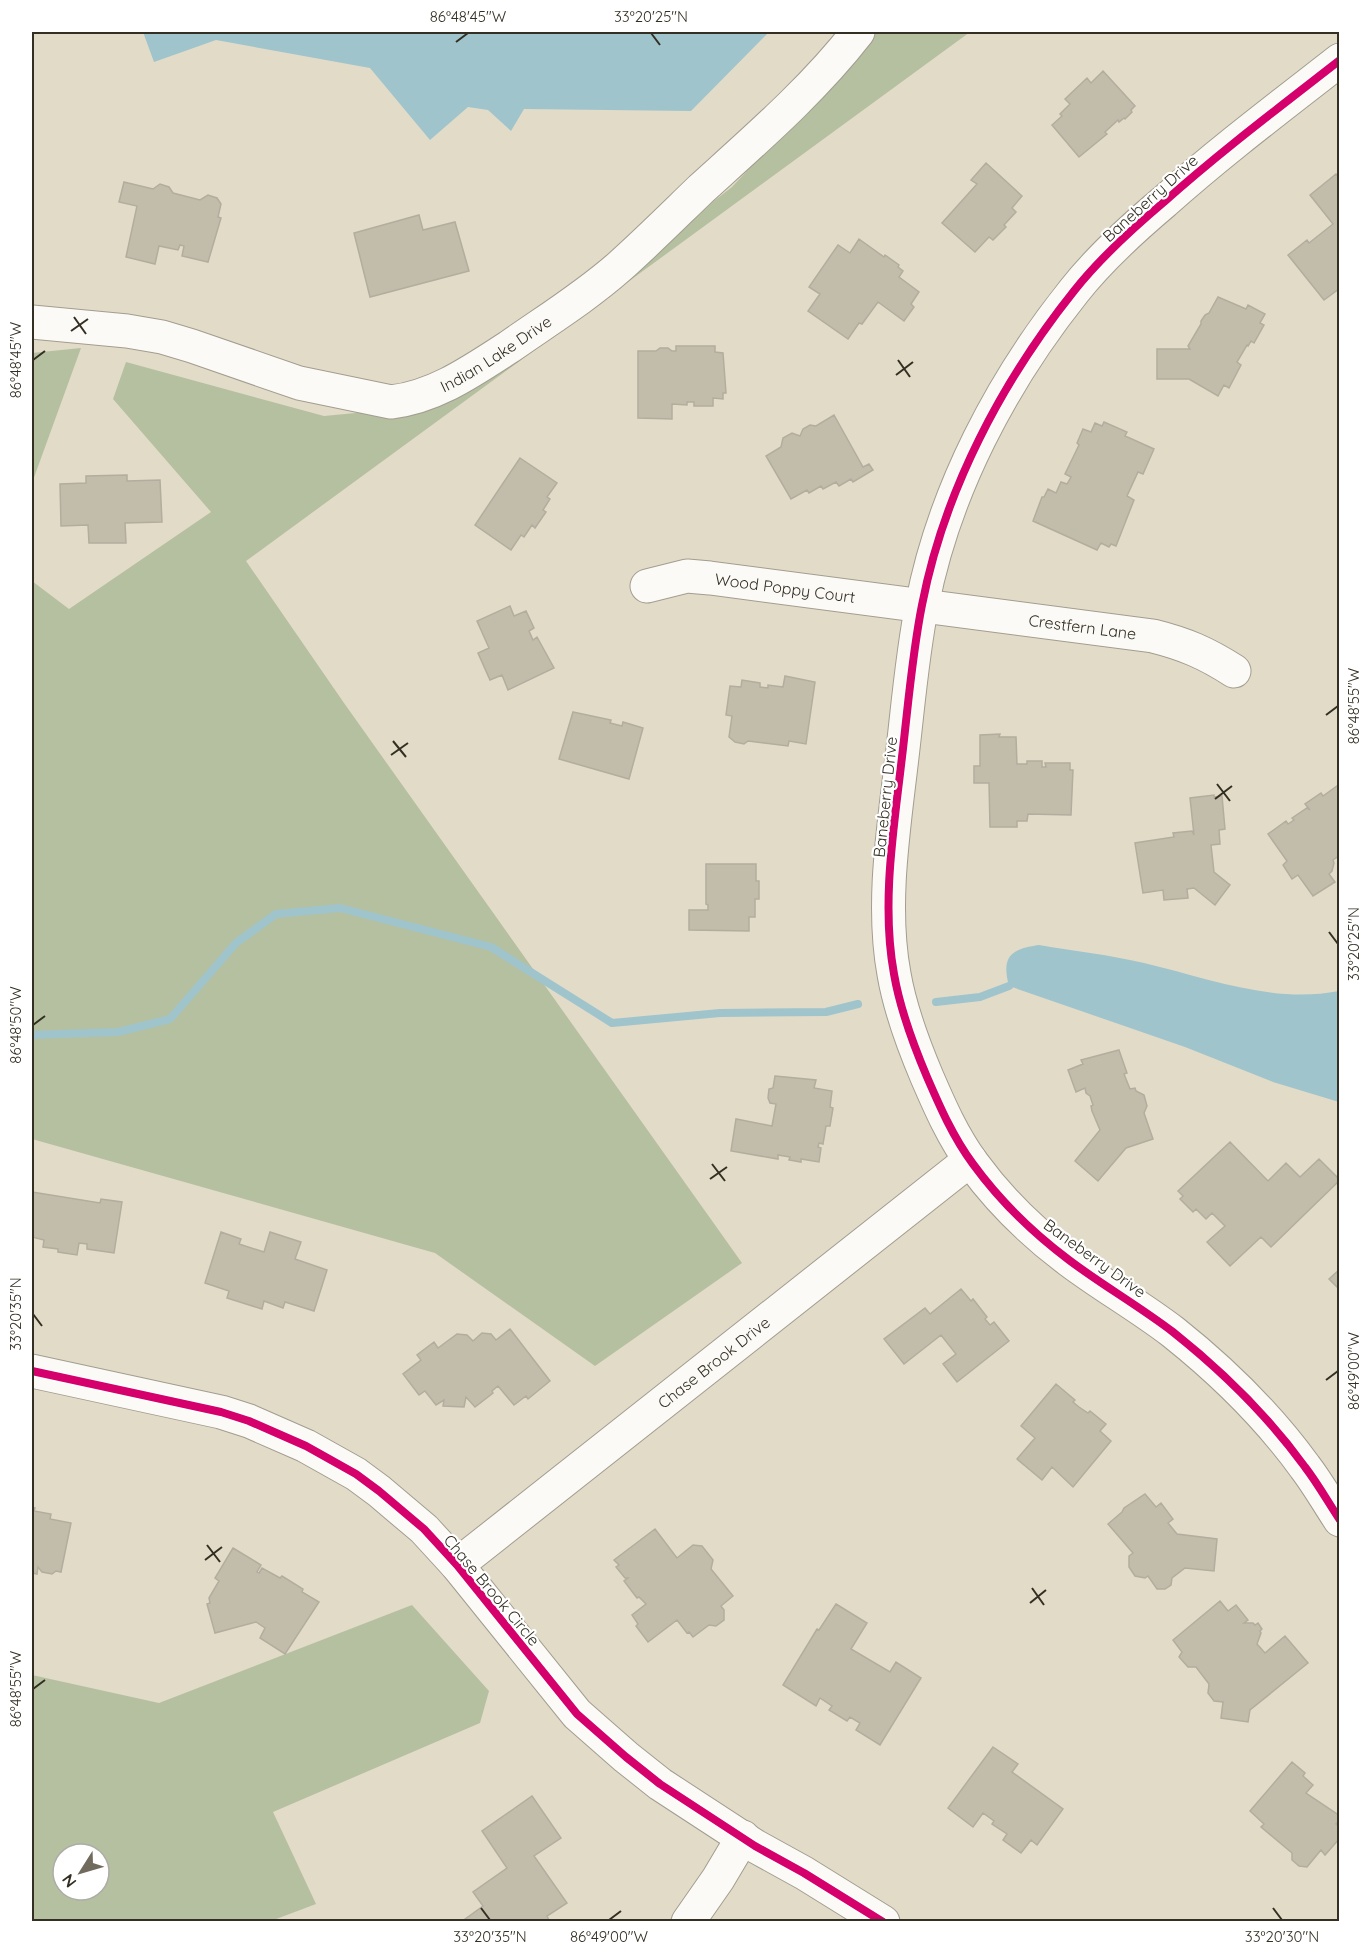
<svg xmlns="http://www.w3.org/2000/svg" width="1371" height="1953" font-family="Quicksand,sans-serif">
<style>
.forest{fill:#b5c0a0;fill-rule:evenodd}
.water{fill:#9fc4cc}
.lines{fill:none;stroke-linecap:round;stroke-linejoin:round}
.stream{stroke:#9fc4cc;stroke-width:8}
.building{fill:#c2bcaa;stroke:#b2ad9e;stroke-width:1.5}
.minor-casing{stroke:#a29d8f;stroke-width:35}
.minor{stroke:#fbfaf7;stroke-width:33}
.cycleway-casing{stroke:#fff;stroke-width:11}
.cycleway{stroke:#d6006c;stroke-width:8}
.ticks{fill:none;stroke:#332f22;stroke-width:2}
.labels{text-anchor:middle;stroke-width:4.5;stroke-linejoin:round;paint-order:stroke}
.street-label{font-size:16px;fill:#332f22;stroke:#fff}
.neatline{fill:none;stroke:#332f22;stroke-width:2}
.ticks-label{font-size:15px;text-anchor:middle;fill:#332f22}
</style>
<rect width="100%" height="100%" fill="#e2dbc8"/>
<path class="forest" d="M877 32H970L246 561 344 703 742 1263 595 1366 435 1253 32 1139V581L69 609 211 512 113 399 126 362 324 416 429 406 595 293 732 187Z
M81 348 32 483V353Z
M412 1605 489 1691 480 1723 273 1812 316 1904 271 1921H32V1675L159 1703ZM63 1854H99V1890H63Z"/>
<path class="water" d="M143 32H769L691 111 524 109 511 131 488 110 468 107 430 140 370 68 216 40 154 62Z
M1039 945C1074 951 1110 955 1144 963 1208 978 1273 1004 1339 991V1102L1273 1082 1185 1047 1009 986C1001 956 1011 949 1039 945Z"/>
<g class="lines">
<path class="stream" d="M936 1002 980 997 1009 986
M32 1035 118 1032 170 1019 236 943 276 914 340 908 491 947 612 1023 720 1013 826 1012 858 1004"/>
</g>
<path class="building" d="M1103 71 1135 106 1131 110 1132 112 1125 119 1124 118 1119 122 1118 120 1105 132 1107 134 1079 157 1052 125 1062 116 1060 114 1070 104 1065 99 1087 78 1091 83Z
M986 163 1022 196 1012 208 1016 212 1004 225 1006 227 993 240 989 237 975 252 942 223 977 184 971 180Z
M1336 174 1340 179V288L1324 300 1288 255 1307 240 1309 243 1333 224 1310 195Z
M124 182 153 189 160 184 169 187 173 193 200 200 208 195 217 198 221 204 218 217 221 218 208 262 182 256 184 246 180 245 178 250 159 246 155 264 126 257 137 206 119 202Z
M419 215 423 230 455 222 469 271 370 297 354 233Z
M859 239 884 257 885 255 899 265 898 267 903 271 899 277 919 292 911 304 914 307 904 321 878 302 862 324 859 323 848 339 808 311 820 294 809 287 838 245 850 253Z
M1218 297 1246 309 1248 305 1265 314 1260 323 1264 325 1254 343 1251 341 1248 346 1247 345 1237 362 1241 365 1229 388 1224 385 1218 396 1189 379H1157V349H1190L1188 346 1201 324V321L1205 315 1209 313Z
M676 346H715V352L723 353 726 393H723V399L713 398V406H694V402H687V405L672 404V419L638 418V351H656L660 348H668L672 351H676Z
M834 415 863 467 869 464 873 470 853 482 851 479 839 486 836 482 823 489 821 486 809 493 807 490 791 499 766 456 781 447 783 438 792 433 800 436 803 429 810 425 816 426Z
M1104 422 1127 432 1125 436 1154 449 1143 474 1138 472 1127 496 1134 500 1116 546 1111 544 1109 547 1101 543 1097 550 1033 521 1042 497H1044L1048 489 1056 493 1061 482 1067 484 1071 477 1065 474 1079 445 1077 443 1083 429 1091 432 1095 423 1102 426Z
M520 458 557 483 547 497 550 499 543 510 546 512 535 528 532 525 524 537 521 535 511 550 475 525Z
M127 475V481L160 480 162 522 125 523 126 543H89L88 525 61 526 60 484 86 483V476Z
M510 606 514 616 526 611 534 628 529 631 533 640 537 637 554 668 508 690 502 675 490 680 478 653 489 648 477 621Z
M785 676 815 682 806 744 789 741 788 746 748 741 744 744 735 742 729 737 732 716 726 715 730 686 741 687 742 680 760 683V687L768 688V685L783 687Z
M573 712 611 720 610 723 622 726 623 722 643 728 629 779 559 759Z
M1000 734 999 737H1016L1017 764H1027V761H1042V767H1046L1045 763H1070V770H1073L1071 815 1028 814 1027 821H1017V827H990L989 783H974V766H980V735Z
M1337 786 1340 789V855L1333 860 1334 863 1332 871 1329 874 1335 882 1313 896 1298 875 1292 879 1283 865 1287 861 1268 834 1286 821 1288 824 1294 820 1292 818 1307 808 1310 810 1305 804 1321 793 1323 796Z
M1214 795V797L1222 796 1225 829 1219 830 1220 844 1211 845 1214 872 1230 885 1215 905 1194 888 1187 889 1188 898 1164 900 1163 890 1143 893 1135 843 1174 837 1173 833 1192 831 1194 835 1190 798Z
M706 864H756V881H759V899H755V917H749V931L689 930V910H708V905L706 904Z
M1119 1050 1127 1073 1124 1074 1130 1089 1135 1088 1136 1091 1144 1095 1147 1106 1144 1113 1153 1139 1126 1148 1098 1181 1075 1161 1100 1130 1092 1111 1091 1106 1093 1105 1090 1096 1086 1093 1085 1088 1076 1092 1068 1070 1083 1064 1081 1060Z
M775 1076 816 1080 814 1088 832 1091 830 1107 833 1108 830 1126H826L823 1144 819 1143 818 1147 821 1148 819 1162 801 1159V1162L789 1160 790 1157 778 1155V1159L731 1151 736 1119 772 1126 776 1104 770 1103 768 1098 769 1089 773 1088Z
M1230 1142 1268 1181 1286 1163 1300 1177 1319 1159 1340 1180 1271 1247 1261 1237 1230 1266 1207 1242 1225 1226 1212 1213 1206 1219 1196 1209 1193 1212 1180 1199 1183 1196 1178 1191Z
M32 1192 100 1203 101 1199 122 1202 114 1253 87 1249V1244L79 1243 77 1255 58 1252V1249L43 1247 44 1240 32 1237Z
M221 1232 241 1239 239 1244 264 1252 270 1232 301 1242 295 1259 327 1270 314 1311 285 1302 283 1308 264 1301 262 1309 227 1298 229 1291 205 1283Z
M1340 1269V1290L1329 1279Z
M961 1289 971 1301 973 1299 987 1317 985 1319 990 1325 994 1322 1009 1341 957 1382 943 1364 956 1354 941 1335 904 1364 884 1339 925 1308 930 1314Z
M510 1329 550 1381 528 1399 526 1396 514 1405 498 1386 492 1391 493 1393 475 1407 466 1397 464 1407 443 1406 444 1400 436 1405 425 1391 419 1395 403 1374 421 1360 417 1355 434 1342 438 1348 457 1334 467 1335 473 1341 482 1333 491 1334 496 1340Z
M1056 1384 1075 1400 1073 1402 1079 1407 1088 1413 1090 1411 1106 1424 1100 1431 1111 1441 1073 1487 1052 1467 1042 1480 1017 1459 1035 1438 1021 1426Z
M1145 1494 1156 1507 1161 1503 1173 1519 1168 1523 1177 1534 1217 1539 1214 1571 1185 1568 1172 1578 1171 1585 1165 1589H1157L1148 1576 1145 1578 1135 1576 1129 1567V1556L1133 1553 1108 1524 1122 1512 1124 1508Z
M32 1507 35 1508 34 1511 51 1514 50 1519 71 1523 61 1572 56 1571 52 1574 42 1572 38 1567 37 1574 32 1573Z
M655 1529 677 1558 693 1545 702 1546 713 1560 711 1569 733 1596 721 1606 724 1610V1620L716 1626 709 1625 693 1637 689 1632 687 1633 677 1620 648 1642 636 1626 638 1624 632 1615 646 1604 639 1597 637 1598 624 1581 628 1578H625L616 1567 619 1565 614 1560Z
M233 1548 261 1565 257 1572 259 1573 262 1568 280 1578 282 1576 303 1589 302 1592 319 1602 285 1654 260 1638 265 1628 256 1622 215 1633 207 1604 210 1603 209 1598 219 1581 215 1578Z
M1220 1601 1228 1611 1236 1605 1248 1620 1244 1623H1253L1255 1625 1258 1623 1262 1629 1260 1631 1261 1633 1257 1644 1265 1653 1285 1636 1308 1663 1250 1710 1248 1722 1221 1718 1223 1702 1214 1701 1208 1693 1209 1684 1196 1667H1188L1179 1657 1182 1652 1173 1640Z
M836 1604 867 1623 851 1649 890 1672 896 1662 921 1678 880 1745 856 1730 860 1723 850 1717 847 1721 829 1710 832 1706 820 1698 816 1706 783 1685 817 1629 819 1630Z
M993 1747 1018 1764 1012 1772 1063 1809 1037 1845 1031 1840 1021 1853 1003 1840 1007 1834 992 1824 994 1821 983 1813 973 1827 948 1808Z
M1292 1762 1305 1773 1303 1776 1313 1785 1306 1793 1340 1816V1820L1336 1824 1340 1827V1838L1325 1855 1321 1850 1307 1867 1299 1866 1292 1860V1853L1261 1827 1264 1824 1250 1811Z
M532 1796 561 1838 534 1856 567 1903 547 1916 550 1922H461L483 1906 473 1892 507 1868 482 1831Z"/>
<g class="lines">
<g class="minor-casing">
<g id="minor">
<path d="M1340 60C1281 106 1220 152 1164 202 1132 229 1100 258 1074 291 1002 381 944 491 922 605 912 655 908 707 902 757 894 827 881 904 894 974 900 1009 913 1044 927 1077 940 1107 953 1137 973 1164 1000 1201 1033 1233 1069 1260 1102 1285 1139 1306 1173 1332 1222 1371 1268 1416 1305 1467 1318 1484 1328 1502 1340 1520"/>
<path id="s1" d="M32 322 127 331 162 337 192 346 299 383 391 402C435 397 472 371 509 347 546 321 585 297 619 267 647 242 674 215 701 189 756 139 813 90 858 32"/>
<path id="s2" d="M647 586 687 576 710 578 1153 636C1185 644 1206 653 1234 671"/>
<path d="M32 1371 221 1412 249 1421 306 1446 356 1474 379 1491 424 1529 457 1565 577 1714 626 1757 660 1784 755 1846 804 1873 883 1922"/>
<path id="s3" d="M457 1565 970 1160"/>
<path d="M688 1922 718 1879 743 1837"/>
</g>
</g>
<use href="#minor" class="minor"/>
<g class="cycleway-casing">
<path id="cycleway" d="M1340 60C1281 106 1220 152 1164 202 1132 229 1100 258 1074 291 1002 381 944 491 922 605 912 655 908 707 902 757 894 827 881 904 894 974 900 1009 913 1044 927 1077 940 1107 953 1137 973 1164 1000 1201 1033 1233 1069 1260 1102 1285 1139 1306 1173 1332 1222 1371 1268 1416 1305 1467 1318 1484 1328 1502 1340 1520
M32 1371 221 1412 249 1421 306 1446 356 1474 379 1491 424 1529 457 1565 577 1714 626 1757 660 1784 755 1846 804 1873 883 1922"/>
</g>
<use href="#cycleway" class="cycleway"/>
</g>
<path class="ticks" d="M651 33 660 45M456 42 468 33M74 317 86 334M71 331 88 319M33 360 45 351M898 360 910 377M896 375 913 362M1326 715 1338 706M393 741 406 757M391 755 408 743M1217 784 1230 801M1215 799 1232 786M1329 932 1338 944M33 1025 45 1016M712 1164 725 1181M710 1179 727 1167M33 1314 42 1326M1326 1380 1338 1371M207 1545 220 1562M205 1560 222 1547M1032 1588 1044 1605M1030 1603 1046 1590M33 1689 45 1680M481 1908 490 1920M1273 1908 1282 1920M609 1920 621 1911"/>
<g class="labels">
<g class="street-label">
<text transform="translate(1150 198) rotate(-42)" y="6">Baneberry Drive</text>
<text dy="6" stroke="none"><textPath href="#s1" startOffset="486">Indian Lake Drive</textPath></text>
<text dy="6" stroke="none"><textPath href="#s2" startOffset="140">Wood Poppy Court</textPath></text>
<text dy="6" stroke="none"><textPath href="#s2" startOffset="440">Crestfern Lane</textPath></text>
<text transform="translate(885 797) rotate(-84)" y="6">Baneberry Drive</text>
<text transform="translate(1095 1258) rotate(36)" y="6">Baneberry Drive</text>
<text dy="6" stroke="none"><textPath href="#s3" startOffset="327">Chase Brook Drive</textPath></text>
<text transform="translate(492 1590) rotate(50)" y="6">Chase Brook Circle</text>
</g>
</g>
<rect width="1371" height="1953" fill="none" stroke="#ffffff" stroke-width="66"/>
<g transform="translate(81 1872) rotate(233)"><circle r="28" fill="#ffffff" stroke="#adaca7" stroke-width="1.5"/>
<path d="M0-4.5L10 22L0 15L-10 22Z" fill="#706b5c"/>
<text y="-9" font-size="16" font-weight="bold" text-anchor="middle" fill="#332f22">N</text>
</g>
<rect x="33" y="33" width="1305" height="1887" class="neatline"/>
<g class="ticks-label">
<text x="468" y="22">86°48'45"W</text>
<text x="651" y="22">33°20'25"N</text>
<text transform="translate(16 360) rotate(-90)" y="5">86°48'45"W</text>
<text transform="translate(1354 706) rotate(-90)" y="5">86°48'55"W</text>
<text transform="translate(1354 944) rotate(-90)" y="5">33°20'25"N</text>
<text transform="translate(16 1025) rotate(-90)" y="5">86°48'50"W</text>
<text transform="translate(16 1314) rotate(-90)" y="5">33°20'35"N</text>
<text transform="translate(1354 1371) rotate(-90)" y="5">86°49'00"W</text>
<text transform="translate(16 1689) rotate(-90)" y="5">86°48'55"W</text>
<text x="490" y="1942">33°20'35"N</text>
<text x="609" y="1942">86°49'00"W</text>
<text x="1282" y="1942">33°20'30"N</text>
</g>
</svg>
